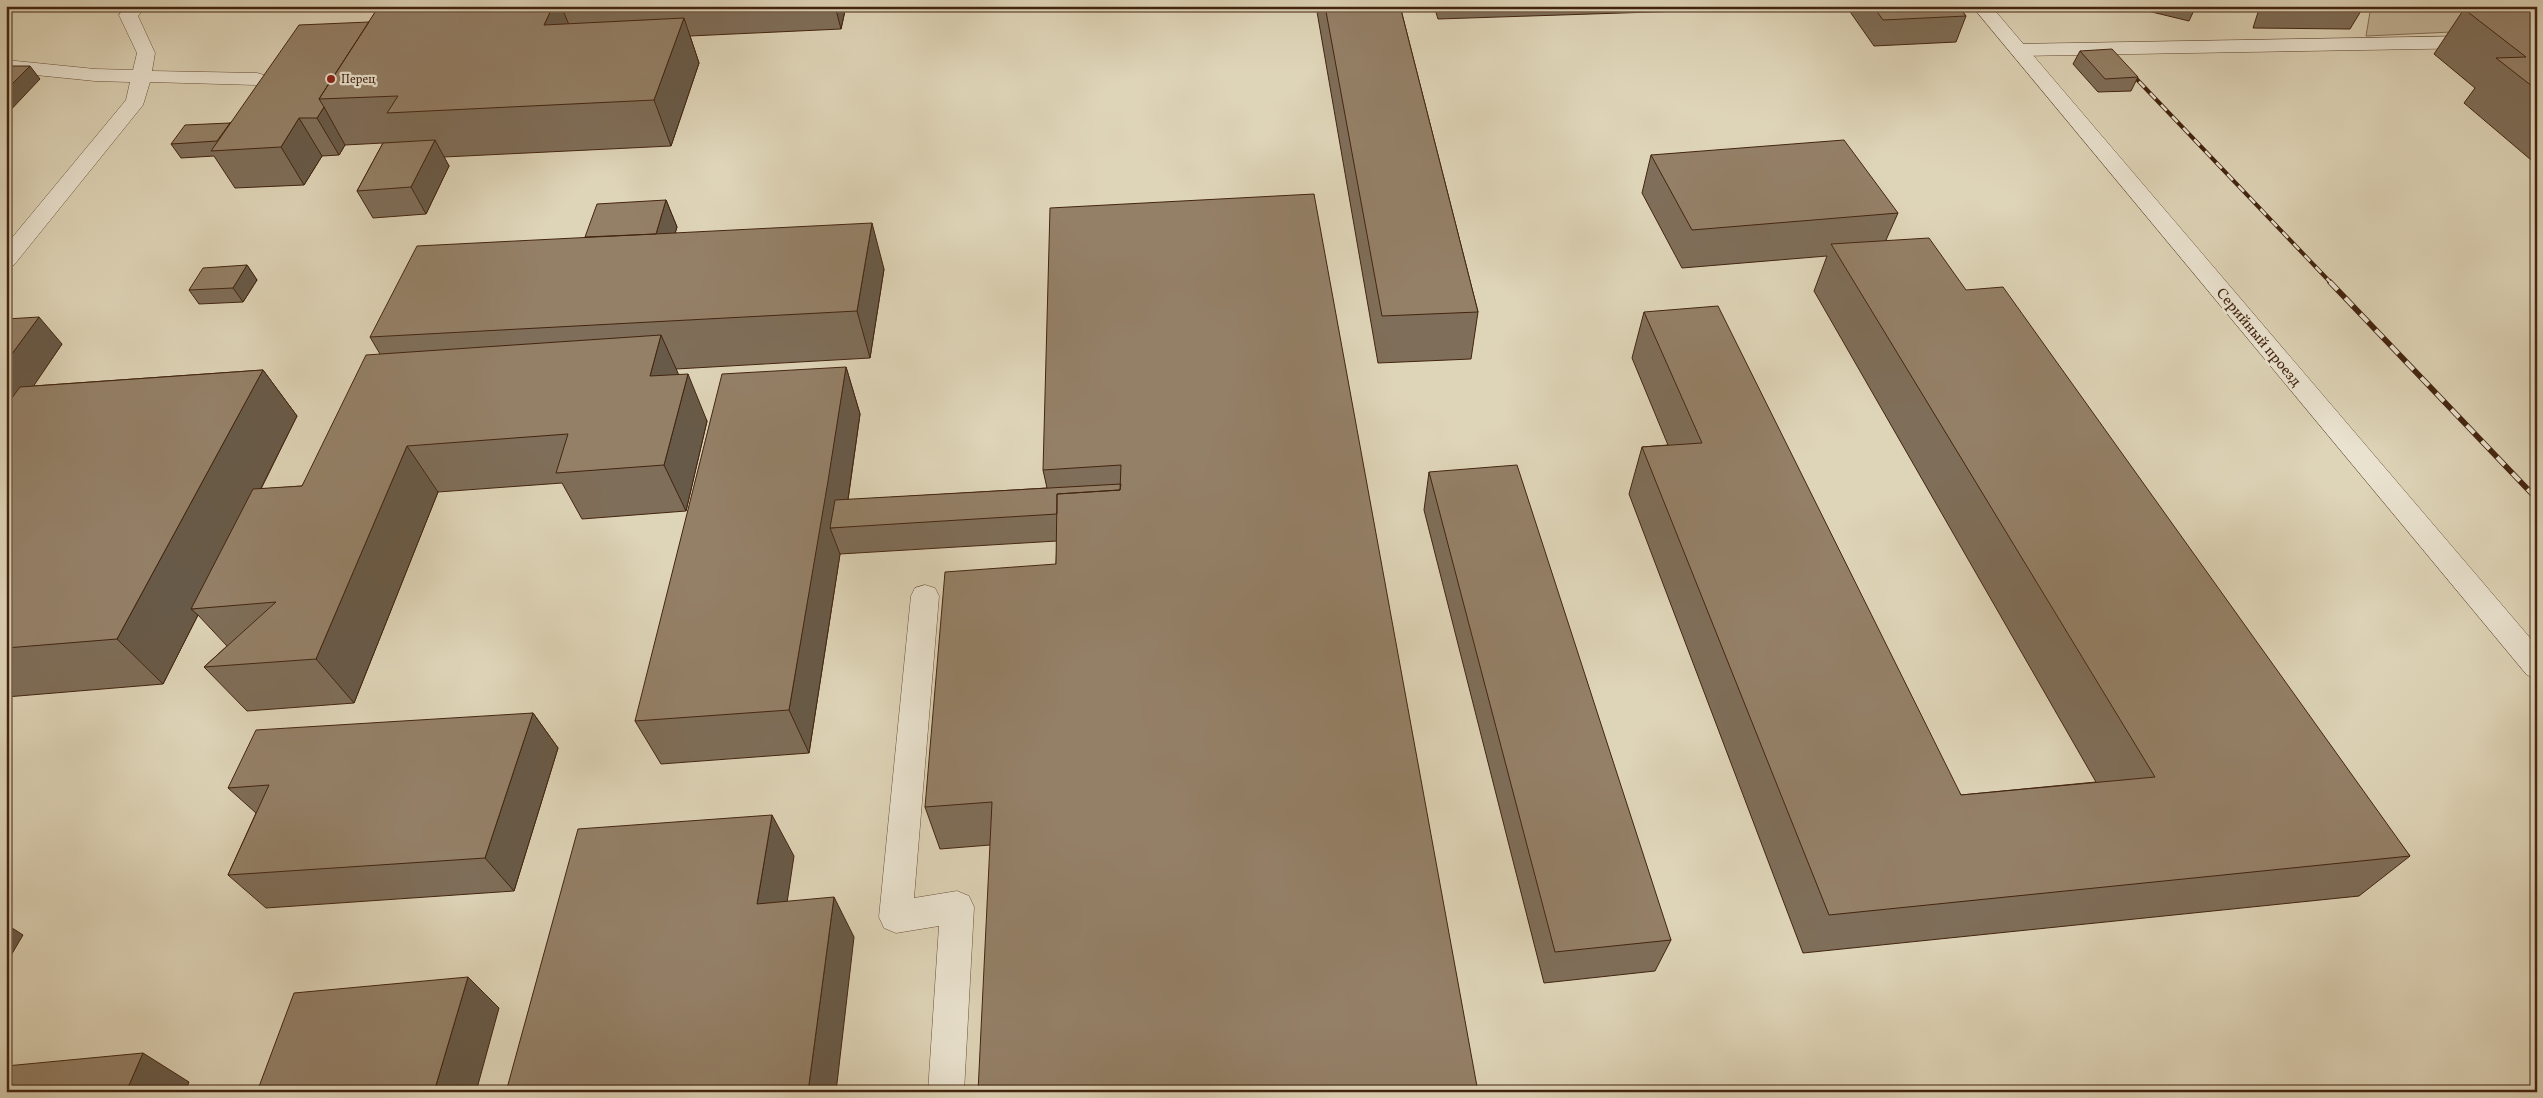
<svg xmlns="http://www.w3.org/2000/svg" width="2543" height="1098" font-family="Vollkorn,serif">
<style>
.green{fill:#c4b69b;stroke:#846d56}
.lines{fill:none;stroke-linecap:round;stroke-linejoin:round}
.service-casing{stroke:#6a503a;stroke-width:1}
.minor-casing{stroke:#6a503a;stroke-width:1}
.service{fill:#eae3d0;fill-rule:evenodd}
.minor{fill:#eae3d0;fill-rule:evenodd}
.rail-far1-casing{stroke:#432410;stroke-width:4}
.rail-casing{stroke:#432410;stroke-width:5.5}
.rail-far1{stroke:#eae3d0;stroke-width:2.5;stroke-dasharray:8;stroke-linecap:butt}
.rail{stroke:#eae3d0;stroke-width:4;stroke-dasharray:11;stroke-linecap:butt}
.wall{fill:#7f6e59;stroke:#432410}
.shaded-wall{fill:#685a48;stroke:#432410}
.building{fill:#948067;stroke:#432410}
.poi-dot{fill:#8f2418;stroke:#eae3d0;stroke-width:2}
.labels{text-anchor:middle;stroke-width:4.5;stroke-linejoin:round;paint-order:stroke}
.far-poi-label{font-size:12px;fill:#432410;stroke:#eae3d0;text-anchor:start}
.street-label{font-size:15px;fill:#432410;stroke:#eae3d0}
</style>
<rect width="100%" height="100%" fill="#ded4b7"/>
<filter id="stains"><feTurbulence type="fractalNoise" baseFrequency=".004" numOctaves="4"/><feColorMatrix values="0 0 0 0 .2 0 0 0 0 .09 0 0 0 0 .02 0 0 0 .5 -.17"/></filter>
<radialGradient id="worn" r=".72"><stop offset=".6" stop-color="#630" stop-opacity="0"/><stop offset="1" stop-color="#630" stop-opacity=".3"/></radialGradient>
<path class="green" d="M2371 6H2537V28L2366 36Z"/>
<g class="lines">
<g class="service-casing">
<path id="service" d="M126 6H146L138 16 155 53 152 71 257 73 264 75 267 79 264 83 257 85 150 82 143 105 14 265 6 267V245L126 100 130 82 95 81 6 72V60L95 69 133 70 137 53 119 15Z
M2537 35V47L2020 56 2013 54 2011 50 2013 46 2020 44Z
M925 585 935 588 939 596 914 898 957 891 969 896 974 907 964 1092H928L939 926 896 933 884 928 879 917 911 596 915 588Z"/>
</g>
<g class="minor-casing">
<path id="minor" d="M1972 6H1991L2537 646V679L2527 675Z"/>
</g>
<use href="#service" class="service"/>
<use href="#minor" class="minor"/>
<g class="rail-far1-casing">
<path id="rail-far1" d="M2128 70 2332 284"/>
</g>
<g class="rail-casing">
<path id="rail" d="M2330 282 2537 499"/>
</g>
<use href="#rail-far1" class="rail-far1"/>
<use href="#rail" class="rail"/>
</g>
<path class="wall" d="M29 6H57L46 9H34Z
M379 6H846L841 29 690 36 699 63 671 146 444 157 449 166 426 214 373 218 357 191 383 143 345 145 339 155 322 156 304 185 235 188 214 156 181 158 171 144 230 123 369 22Z
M991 6H1067V7L992 11Z
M1316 6H1400L1478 312 1471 359 1378 363Z
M1434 6H1805V7L1438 19Z
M1846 6H1958L1966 16 1956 42 1874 46Z
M2127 6H2196L2189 21Z
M2260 6H2364L2350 29 2253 28Z
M2537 6V165L2464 103 2475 88 2434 54 2464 9Z
M2080 51 2138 77 2131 91 2098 92 2073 64Z
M1651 155 1898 213 1886 240 1966 290 2410 856 2359 896 1803 953 1629 494 1642 447 1668 445 1632 358 1644 312 1961 795 2096 782 1814 291 1827 256 1682 268 1642 193Z
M1314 194 990 845 940 849 925 807 1056 564 1057 541 840 554 809 753 661 764 635 721 846 367 860 414 848 500 1047 488 1043 470Z
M666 200 677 227 675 233 884 269 870 358 676 369 678 375 707 421 686 511 582 519 562 483 438 492 354 703 247 711 204 667 227 646 198 615 163 684 6 697V319L62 344 33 386 263 370 297 416 261 489 302 486 380 354 370 337Z
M247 265 257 280 243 302 199 304 189 290Z
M1429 472 1671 940 1655 971 1544 983 1424 510Z
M533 713 558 748 514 891 266 908 228 875 256 813 228 788Z"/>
<path class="shaded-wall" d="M44 6H57L46 9Z
M553 6H561L576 41 544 25Z
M835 6H846L841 29Z
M684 18 699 63 671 146 654 100Z
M30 66 40 79 6 115V90Z
M324 107 345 145 339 155 317 118Z
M299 118 322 156 304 185 281 147Z
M435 140 449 166 426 214 411 187Z
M666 200 677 227 665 268 654 241Z
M872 223 884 269 870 358 857 311Z
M247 265 257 280 243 302 233 288Z
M39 317 62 344 18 409 6 396V362Z
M661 335 682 382 650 376Z
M846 367 860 414 844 527 830 528 840 554 809 753 789 710Z
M263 370 297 416 201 608 191 609 198 615 163 684 117 639Z
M688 374 707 421 686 511 664 465Z
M407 446 438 492 354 703 316 659Z
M533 713 558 748 514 891 485 858Z
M772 815 794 856 781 943 757 904Z
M834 897 854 937 836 1092H808Z
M6 924 23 935 6 964Z
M468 977 499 1008 476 1092H434Z
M143 1053 189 1082 185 1092H126Z"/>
<path class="building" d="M379 6H553L544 25 684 18 654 100 387 113 398 96 319 99Z
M1325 6H1400L1478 312 1382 316Z
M1873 6H1958L1966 16 1883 20Z
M2537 6V90L2496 58 2526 57 2464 9Z
M369 22 319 99 324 107 317 118H299L281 147 211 151 299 25Z
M2112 49 2138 77 2105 79 2080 51Z
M6 66H30L6 90Z
M230 123 217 141 171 144 185 125Z
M435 140 411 187 357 191 383 143Z
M1844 140 1898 213 1692 230 1651 155Z
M1314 194 1478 1092H978L992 802 925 807 945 572 1056 564 1057 494 1120 490 1121 465 1043 470 1050 208Z
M666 200 656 234 585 237 597 204Z
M872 223 857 311 370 337 417 246Z
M1929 238 1966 290 2003 287 2410 856 1829 915 1642 447 1702 443 1644 312 1718 306 1961 795 2155 777 1831 244Z
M247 265 233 288 189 290 203 268Z
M39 317 6 362V319Z
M661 335 650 376 688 374 664 465 556 473 568 434 407 446 316 659 204 667 276 602 191 609 253 489 302 486 366 355Z
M846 367 828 481 789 710 635 721 722 374Z
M263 370 117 639 6 648V406L20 387Z
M1517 465 1671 940 1555 952 1429 472Z
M1121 484 1120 490 1057 494V514L830 528 835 500Z
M533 713 485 858 228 875 269 785 228 788 256 730Z
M772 815 757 904 834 897 808 1092H506L578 829Z
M468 977 434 1092H257L294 993Z
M143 1053 126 1092H6V1066Z"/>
<circle class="poi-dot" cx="331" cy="79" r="5"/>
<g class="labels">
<g class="far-poi-label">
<text x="341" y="83">Перец</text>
</g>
<g class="street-label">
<text transform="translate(2259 337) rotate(50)" y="5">Серийный проезд</text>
</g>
</g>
<rect width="2543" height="1098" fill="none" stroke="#ded4b7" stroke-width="25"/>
<rect x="8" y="8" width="2528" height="1083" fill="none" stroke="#432410" stroke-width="2.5"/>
<rect x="12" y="12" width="2518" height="1073" fill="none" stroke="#432410"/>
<rect width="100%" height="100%" filter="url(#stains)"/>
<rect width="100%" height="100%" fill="url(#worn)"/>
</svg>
